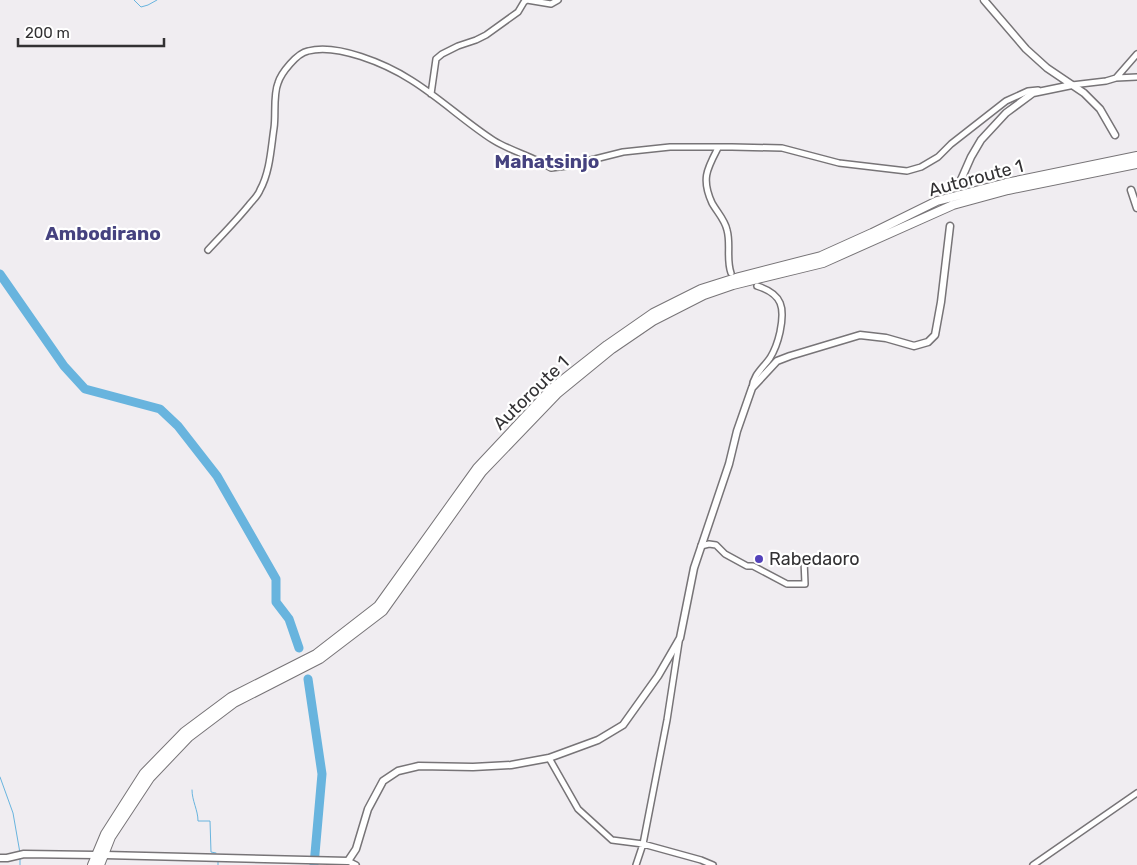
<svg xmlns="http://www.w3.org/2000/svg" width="1137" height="865" font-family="Rubik,sans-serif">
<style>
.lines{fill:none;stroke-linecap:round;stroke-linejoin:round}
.stream{stroke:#68b4de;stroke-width:1}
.river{stroke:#68b4de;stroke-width:9}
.minor-casing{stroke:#777477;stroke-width:8}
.tertiary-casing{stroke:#777477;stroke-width:9}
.secondary-casing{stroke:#777477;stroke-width:10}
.minor{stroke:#fff;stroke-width:5}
.tertiary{stroke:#fff;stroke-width:6}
.secondary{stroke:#fff;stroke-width:8}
.poi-dot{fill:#5342ba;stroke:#fff;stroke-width:2}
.labels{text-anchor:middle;stroke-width:4.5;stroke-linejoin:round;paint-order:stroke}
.street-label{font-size:18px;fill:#323133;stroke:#fff}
.poi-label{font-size:18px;fill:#323133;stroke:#fff;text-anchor:start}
.neighbourhood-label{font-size:19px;font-weight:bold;fill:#45427f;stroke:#fff}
</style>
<rect width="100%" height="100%" fill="#f0edf1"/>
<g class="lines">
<path class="stream" d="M134 0 141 7 148 5 157 0
M0 777 13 813 20 853
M192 790C192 801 198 810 198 821H210L211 852 216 853
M20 857V865
M218 860V865"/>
<path class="river" d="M0 274 64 366 85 389 160 409 178 426 217 476 276 579V602L289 619 299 648
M308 679 322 774 314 865"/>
<g class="minor-casing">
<path id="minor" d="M1116 78 1137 77
M1072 85 1106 81 1116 78 1137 54
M431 94 436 59 442 54 458 46 476 40 486 35 518 12 524 2 527 0 551 4 558 0
M718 148C707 169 701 179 712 203 717 212 725 220 727 230 731 244 726 259 731 273
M208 250C222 235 236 221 249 205 252 201 258 196 260 190 270 172 271 148 274 128 276 115 273 95 278 83 281 73 297 53 308 51 337 43 386 64 411 80 440 98 465 122 493 140 512 152 533 156 551 168L567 166 623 152 670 147H732L782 148 839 163 907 171 921 167 938 157 951 144 1006 101 1028 91 1038 90
M752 388C753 375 763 368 770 358 775 350 778 341 780 332 785 308 783 294 757 286
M701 546 709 544 716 545 725 554 747 566H753L787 584H805L804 560
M549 758 578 809 612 840 643 844 701 860 713 865
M348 861 356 865
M636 865 643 844 667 720 679 642
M1033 865 1137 793"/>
</g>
<g class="tertiary-casing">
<path id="tertiary" d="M984 0 1026 49 1047 68 1084 93 1100 109 1115 135
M960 182 971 157 981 140 1006 113 1033 93 1072 85
M1131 190 1137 208
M105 855 348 861 356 849 368 809 383 781 398 771 419 766 473 767 511 765 549 758 598 740 623 725 658 676 680 638 694 568 729 464 737 431 752 388 777 361 790 356 860 335 886 338 914 346 928 342 935 335 941 302 950 226
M0 858H7L24 854 95 855"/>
</g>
<g class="secondary-casing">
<path id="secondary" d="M92 865 105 834 144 773 184 732 231 697 316 654 378 606 477 468 551 389 607 345 653 313 701 289 739 277 821 256 872 233 937 201 1006 183 1137 156
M100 865 111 837 150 778 189 737 234 703 320 659 383 611 482 472 557 394 612 349 653 321 704 295 733 285 823 263 953 205 1008 190 1137 164"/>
</g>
<use href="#minor" class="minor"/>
<use href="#tertiary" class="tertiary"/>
<use href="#secondary" class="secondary"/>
</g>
<circle class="poi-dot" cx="759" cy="559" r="5"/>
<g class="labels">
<g class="street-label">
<text transform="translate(976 178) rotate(-15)" y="6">Autoroute 1</text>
<text transform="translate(531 393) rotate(-44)" y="6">Autoroute 1</text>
</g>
<g class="poi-label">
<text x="769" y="565">Rabedaoro</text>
</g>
<g class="neighbourhood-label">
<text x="547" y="168">Mahatsinjo</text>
<text x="103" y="240">Ambodirano</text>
</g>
</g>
<path d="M18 38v8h146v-8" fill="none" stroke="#323133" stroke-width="2.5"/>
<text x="25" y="38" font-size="15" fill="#323133" stroke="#ffffff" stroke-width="4" paint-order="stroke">200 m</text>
</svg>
